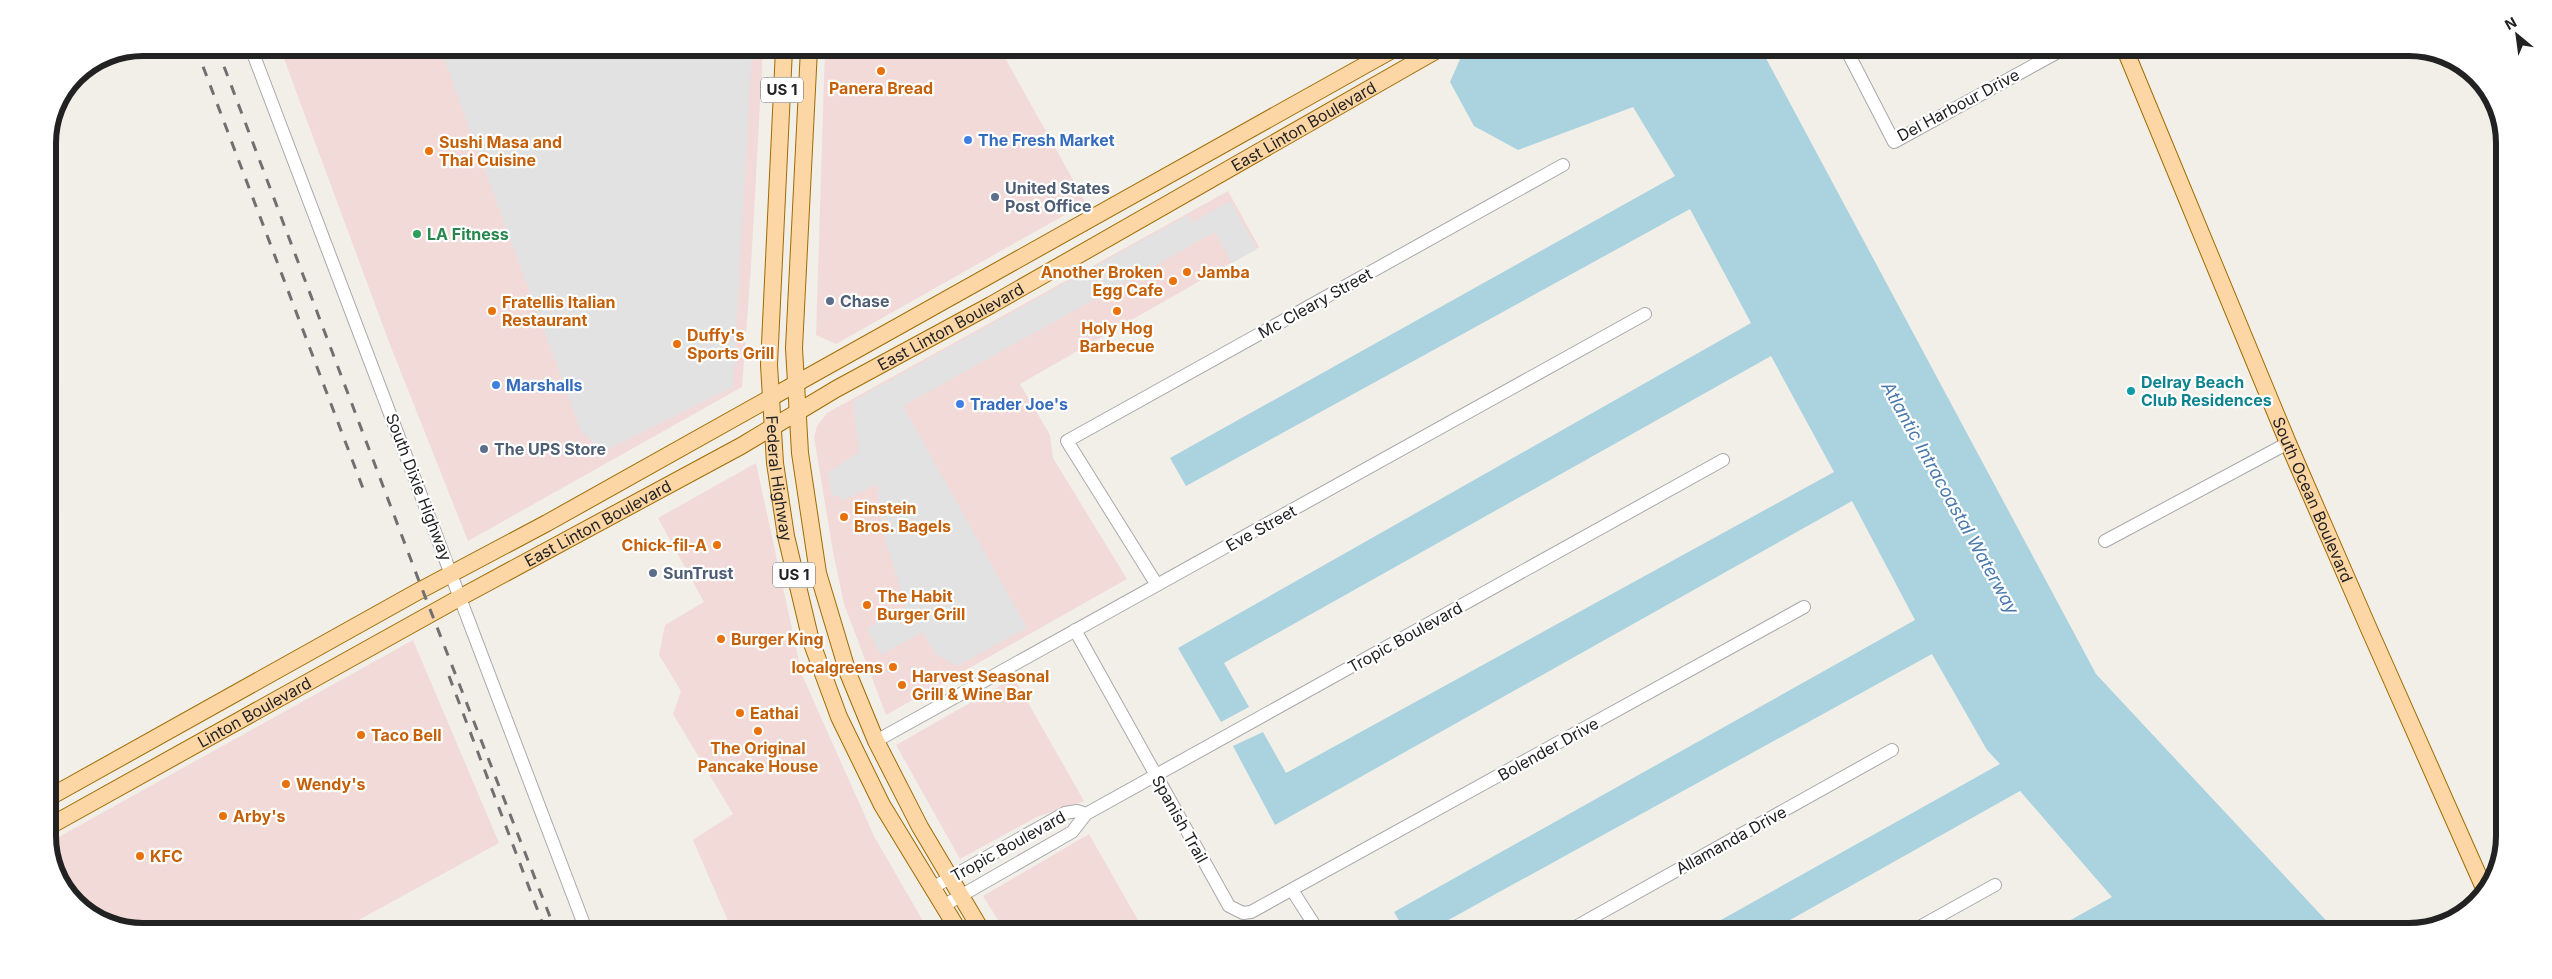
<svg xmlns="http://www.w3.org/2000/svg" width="2552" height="979" font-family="Inter,sans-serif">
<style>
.commercial{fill:#f2dad9}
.parking{fill:#e2e2e2}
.water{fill:#aad3df}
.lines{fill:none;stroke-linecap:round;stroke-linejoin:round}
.minor-casing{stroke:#a9a9a9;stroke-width:14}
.major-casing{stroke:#a06b00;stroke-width:18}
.minor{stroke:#fff;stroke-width:12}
.major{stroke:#fcd6a4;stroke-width:16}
.rail{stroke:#707070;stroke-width:3;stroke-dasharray:10 10;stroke-linecap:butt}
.food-dot{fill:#e8710a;stroke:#fff;stroke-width:2}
.shop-dot{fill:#3f7fe0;stroke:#fff;stroke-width:2}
.service-dot{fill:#5c6f8a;stroke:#fff;stroke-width:2}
.leisure-dot{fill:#2e9e5b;stroke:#fff;stroke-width:2}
.culture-dot{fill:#0f9aa8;stroke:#fff;stroke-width:2}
.labels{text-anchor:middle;stroke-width:4.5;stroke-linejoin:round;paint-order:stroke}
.shield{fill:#fff;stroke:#646464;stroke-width:1}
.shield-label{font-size:15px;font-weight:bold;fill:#222}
.food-label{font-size:16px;font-weight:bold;fill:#c56008;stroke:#fff;text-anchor:start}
.street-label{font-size:16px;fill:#222;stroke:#fff}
.shop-label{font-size:16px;font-weight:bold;fill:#366cbe;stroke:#fff;text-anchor:start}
.service-label{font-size:16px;font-weight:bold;fill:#4e5e75;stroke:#fff;text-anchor:start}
.leisure-label{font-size:16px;font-weight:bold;fill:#27864d;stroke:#fff;text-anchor:start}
.culture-label{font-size:16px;font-weight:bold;fill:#0d838f;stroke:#fff;text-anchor:start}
.water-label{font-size:18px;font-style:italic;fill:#4a7aab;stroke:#fff}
.rim{fill:none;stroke:#222;stroke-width:6}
</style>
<rect width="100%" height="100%" fill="#f2efe9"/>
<path class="commercial" d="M280 48 763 49 751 267 742 387 468 541 389 342Z
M825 49H1000L1086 203 836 344 816 335Z
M1228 191 1259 247 1020 384 1050 435 1053 458 1127 579 886 715 844 604 833 552 814 437 817 426 827 413Z
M756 463 802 675 874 836 927 928H731L693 840 733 814 673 714 681 691 659 655 665 625 704 602 658 518Z
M413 640 499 843 346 927 112 926 67 894 48 843Z
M1014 678 1084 801 1037 817 960 859 896 745Z
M1089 834 1143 929 1003 928 983 896Z"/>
<path class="parking" d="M440 48 752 49 733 387 603 452 581 431Z
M1230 201 1257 249 1232 263 1215 232 903 406 1027 628 957 666 936 654 922 632 881 655 867 629 906 606 884 536 877 484 842 501 838 494 832 497 828 472 859 452 853 401 1188 215 1192 222Z"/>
<path class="water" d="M1464 50 1762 51 2096 674 2336 931H2138L2131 922 2114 931H2051L2112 897 2020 791 1772 930H1703L2000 764 1987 750 1932 654 1432 929H1404L1394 912 1915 620 1852 501 1275 825 1233 746 1263 732 1286 773 1834 472 1771 356 1224 663 1249 707 1221 722 1178 648 1751 323 1690 209 1186 486 1170 458 1675 176 1633 107 1518 150 1474 126 1450 82Z"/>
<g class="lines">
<g class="minor-casing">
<path id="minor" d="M251 48 585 927
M1847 51 1894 142 2058 52
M2105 541 2288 443
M1157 585 1067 441 1563 165
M1075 630 1229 906 1243 913 1251 912 1804 607
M876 741 1645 314
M932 888 1065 813 1077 811 1086 814
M1292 890 1317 929
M943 906 1072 832 1086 814 1723 460
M1570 930 1892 750
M1914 930 1995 885"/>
</g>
<g class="major-casing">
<g id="major">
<path id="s1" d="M784 49 769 365 775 463 786 536 811 641 839 717 882 805 957 928"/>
<path d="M809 49 794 348 800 453 818 573 848 673 876 741 920 827 980 928"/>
<path id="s2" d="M2126 52 2288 443 2369 629 2484 888"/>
<path d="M48 798 417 592 547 523 1392 50"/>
<path id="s3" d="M48 827 461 597 741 446 836 389 991 305 1437 50"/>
</g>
</g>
<use href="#minor" class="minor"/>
<use href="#major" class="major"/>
<path class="rail" d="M196 48 364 491
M217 48 419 581 554 927
M449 676 544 927"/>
</g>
<g class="food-dot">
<circle cx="881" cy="71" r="5"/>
<circle cx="429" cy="151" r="5"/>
<circle cx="1187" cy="272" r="5"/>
<circle cx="1173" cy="281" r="5"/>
<circle cx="492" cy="311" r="5"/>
<circle cx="1117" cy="311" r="5"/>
<circle cx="677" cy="344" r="5"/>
<circle cx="844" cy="517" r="5"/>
<circle cx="717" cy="545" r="5"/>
<circle cx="867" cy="605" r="5"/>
<circle cx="721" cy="639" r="5"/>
<circle cx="893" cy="667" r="5"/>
<circle cx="902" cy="685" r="5"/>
<circle cx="740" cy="713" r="5"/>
<circle cx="758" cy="731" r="5"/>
<circle cx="361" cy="735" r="5"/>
<circle cx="286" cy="784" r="5"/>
<circle cx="223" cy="816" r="5"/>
<circle cx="140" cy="856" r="5"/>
</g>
<g class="shop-dot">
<circle cx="968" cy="140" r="5"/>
<circle cx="496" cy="385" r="5"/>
<circle cx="960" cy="404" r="5"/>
</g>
<g class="service-dot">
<circle cx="995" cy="197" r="5"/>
<circle cx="830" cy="301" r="5"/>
<circle cx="484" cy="449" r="5"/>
<circle cx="653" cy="573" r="5"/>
</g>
<circle class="leisure-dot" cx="417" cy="234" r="5"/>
<circle class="culture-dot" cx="2131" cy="391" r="5"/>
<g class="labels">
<g class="shield">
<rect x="761" y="77.5" width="42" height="25" rx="4"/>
<rect x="773" y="562.5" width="42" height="25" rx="4"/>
</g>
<g class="shield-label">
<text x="782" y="95">US 1</text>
<text x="794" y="580">US 1</text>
</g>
<g class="food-label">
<text x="881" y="94" text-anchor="middle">Panera Bread</text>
<text x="439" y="148">Sushi Masa and<tspan x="439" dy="18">Thai Cuisine</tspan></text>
<text x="1163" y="278" text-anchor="end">Another Broken<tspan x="1163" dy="18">Egg Cafe</tspan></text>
<text x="1197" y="278">Jamba</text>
<text x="502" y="308">Fratellis Italian<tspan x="502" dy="18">Restaurant</tspan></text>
<text x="1117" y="334" text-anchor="middle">Holy Hog<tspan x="1117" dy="18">Barbecue</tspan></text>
<text x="687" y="341">Duffy's<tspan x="687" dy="18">Sports Grill</tspan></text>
<text x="854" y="514">Einstein<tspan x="854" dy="18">Bros. Bagels</tspan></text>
<text x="707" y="551" text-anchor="end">Chick-fil-A</text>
<text x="877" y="602">The Habit<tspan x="877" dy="18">Burger Grill</tspan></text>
<text x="731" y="645">Burger King</text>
<text x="883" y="673" text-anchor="end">localgreens</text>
<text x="912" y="682">Harvest Seasonal<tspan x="912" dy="18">Grill &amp; Wine Bar</tspan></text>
<text x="750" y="719">Eathai</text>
<text x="371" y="741">Taco Bell</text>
<text x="758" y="754" text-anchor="middle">The Original<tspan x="758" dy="18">Pancake House</tspan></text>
<text x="296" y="790">Wendy's</text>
<text x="233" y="822">Arby's</text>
<text x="150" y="862">KFC</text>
</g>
<g class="street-label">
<text transform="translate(1958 105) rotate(-28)" y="6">Del Harbour Drive</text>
<text dy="6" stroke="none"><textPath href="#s3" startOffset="1438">East Linton Boulevard</textPath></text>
<text transform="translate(1315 303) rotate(-29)" y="6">Mc Cleary Street</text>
<text dy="6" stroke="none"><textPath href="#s3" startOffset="1032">East Linton Boulevard</textPath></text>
<text dy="6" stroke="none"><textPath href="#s1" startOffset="430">Federal Highway</textPath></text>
<text transform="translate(419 487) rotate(69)" y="6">South Dixie Highway</text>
<text dy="6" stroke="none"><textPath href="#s2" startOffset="485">South Ocean Boulevard</textPath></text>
<text dy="6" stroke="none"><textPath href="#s3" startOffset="628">East Linton Boulevard</textPath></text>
<text transform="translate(1261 528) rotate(-29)" y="6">Eve Street</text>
<text transform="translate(1405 637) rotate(-29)" y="6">Tropic Boulevard</text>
<text dy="6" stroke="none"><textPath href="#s3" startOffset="236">Linton Boulevard</textPath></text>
<text transform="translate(1548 749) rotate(-29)" y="6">Bolender Drive</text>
<text transform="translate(1180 819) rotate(61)" y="6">Spanish Trail</text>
<text transform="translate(1731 840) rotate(-29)" y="6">Allamanda Drive</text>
<text transform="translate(1008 846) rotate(-29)" y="6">Tropic Boulevard</text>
</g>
<g class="shop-label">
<text x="978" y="146">The Fresh Market</text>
<text x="506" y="391">Marshalls</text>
<text x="970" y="410">Trader Joe's</text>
</g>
<g class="service-label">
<text x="1005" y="194">United States<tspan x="1005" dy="18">Post Office</tspan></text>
<text x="840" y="307">Chase</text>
<text x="494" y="455">The UPS Store</text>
<text x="663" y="579">SunTrust</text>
</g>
<g class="leisure-label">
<text x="427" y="240">LA Fitness</text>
</g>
<g class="culture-label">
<text x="2141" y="388">Delray Beach<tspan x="2141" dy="18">Club Residences</tspan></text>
</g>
<g class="water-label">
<text transform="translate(1950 498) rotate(61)" y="6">Atlantic Intracoastal Waterway</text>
</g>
</g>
<path d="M0 0H2552V979H0ZM143 56H2409A87 87 0 0 1 2496 143V836A87 87 0 0 1 2409 923H143A87 87 0 0 1 56 836V143A87 87 0 0 1 143 56Z" fill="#fff" fill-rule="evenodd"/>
<path class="rim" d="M143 56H2409A87 87 0 0 1 2496 143V836A87 87 0 0 1 2409 923H143A87 87 0 0 1 56 836V143A87 87 0 0 1 143 56Z"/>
<g transform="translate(2517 35) rotate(331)" stroke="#ffffff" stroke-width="4" paint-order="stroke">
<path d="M0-4L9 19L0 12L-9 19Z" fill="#222222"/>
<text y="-8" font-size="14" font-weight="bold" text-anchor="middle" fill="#222222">N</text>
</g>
</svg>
